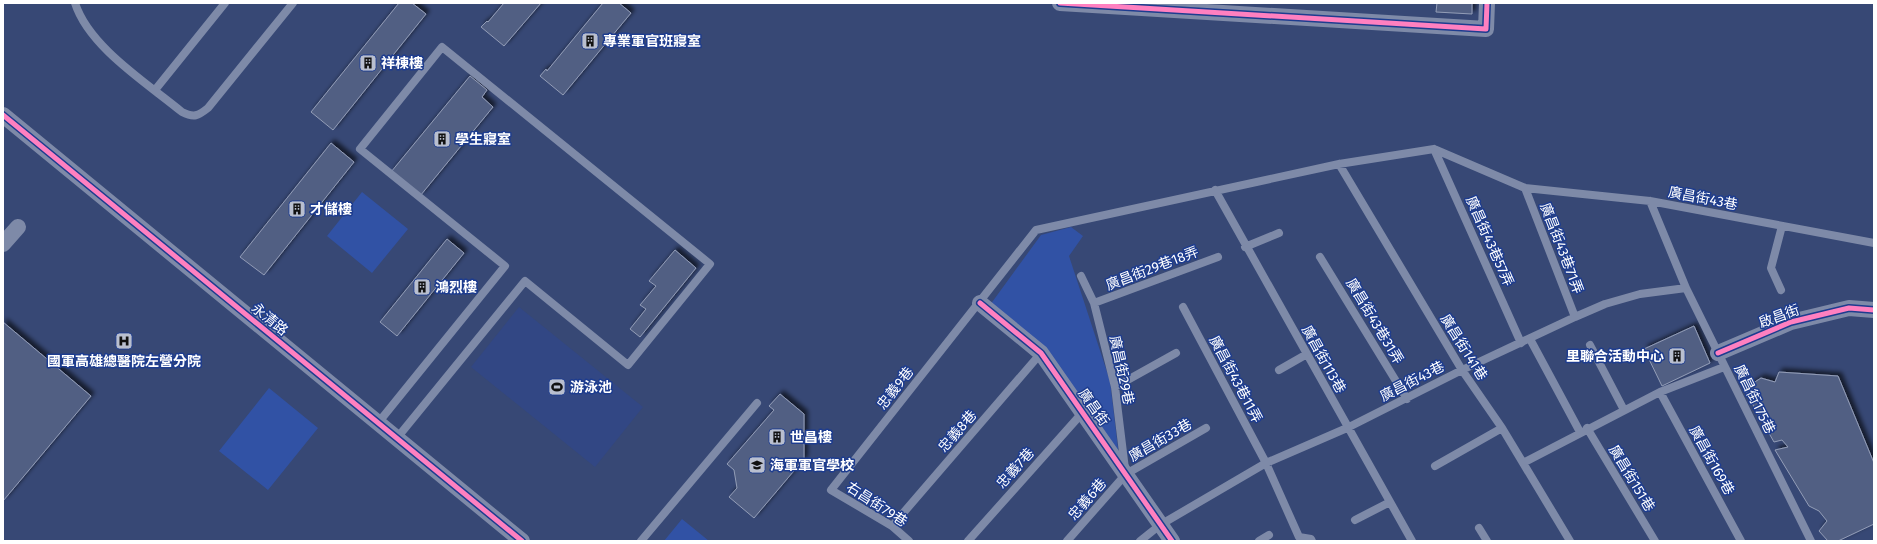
<svg xmlns="http://www.w3.org/2000/svg" width="1877" height="544" font-family="'Fira Sans','Noto Sans TC',sans-serif">
<style>
.green{fill:#3152a5}
.water{fill:#324784}
.building{fill:#515f83;stroke:#939db7;filter:url(#shadow)}
.lines{fill:none;stroke-linecap:round;stroke-linejoin:round}
.service{stroke:#7e8aa8;stroke-width:8}
.minor{stroke:#7e8aa8;stroke-width:16}
.cycleway-casing{stroke:#1d3c8f;stroke-width:8}
.cycleway{stroke:#ff80c0;stroke-width:5}
.labels{text-anchor:middle;stroke-width:3;stroke-linejoin:round;paint-order:stroke}
.poi-label{font-size:14px;font-weight:bold;fill:#fff;stroke:#1d3c8f;text-anchor:start}
.street-label{font-size:14px;fill:#fff;stroke:#1d3c8f}
</style>
<defs>
<filter id="shadow"><feDropShadow dx="3.5" dy="-3.5" stdDeviation="2" flood-color="#0009"/></filter>
</defs>
<rect width="100%" height="100%" fill="#374875"/>
<path class="green" d="M362 192 408 229 372 273 327 236Z
M1071 227 1083 236 1069 256 1110 381 1119 457 990 305 1041 235Z
M269 388 318 428 268 490 219 451Z
M682 519 709 541H664Z"/>
<path class="water" d="M519 307 643 407 595 467 471 367Z"/>
<path class="building" d="M399 3H412L426 14 333 130 311 112Z
M504 3H541L504 46 481 27 487 21 488 22Z
M603 3H619L631 13 563 95 540 76 546 69 547 71Z
M1437 3H1472V14L1436 12Z
M470 76 487 90 482 97 493 107 420 196 391 172Z
M331 143 354 162 264 275 240 257Z
M447 239 464 253 397 336 380 322Z
M675 250 696 268 640 337 630 329 646 309 640 305 656 286 649 281Z
M3 322 91 396 3 501Z
M1694 326 1710 363 1662 386 1644 349Z
M1779 372 1838 376 1874 463V524L1838 541H1828L1819 531 1827 521 1819 511 1809 506 1775 450 1788 447 1782 440 1774 442 1744 389 1761 378 1775 382Z
M780 394 804 414V459L754 518 729 497 737 488 734 470 727 464 774 410 769 406Z"/>
<g class="lines">
<path class="service" d="M75 3C89 47 147 83 182 112 194 118 198 116 208 108L293 3
M155 90 225 3
M1434 149 1521 343
M1339 164 1462 370 1502 428 1570 541
M1525 188 1575 317
M1215 190 1412 541
M1650 201 1686 288 1811 541
M1245 247 1279 233
M1320 257 1407 399
M1081 276 1094 303 1115 387 1125 469
M1781 290 1771 268 1782 226
M1094 303 1218 257
M1183 307 1266 463 1299 537 1311 539 1312 541
M1530 339 1580 432
M1590 345 1624 410
M1279 370 1307 354
M1115 387 1176 353
M1660 392 1741 541
M378 423 505 266 360 149 442 47 710 264 628 365 525 281 397 438
M1587 428 1655 541
M1523 463 1660 392 1724 367
M1435 466 1502 428
M1355 520 1390 502
M892 526 1041 353
M1479 528 1487 541
M641 541 757 403
M909 541 892 526 831 490 1036 230 1339 164 1434 149 1525 188 1650 201 1874 243
M968 541 1083 412
M1067 541 1126 474 1206 428
M1140 541 1160 525 1266 463 1347 428 1462 370 1575 317 1605 304 1640 294 1686 288
M1259 541 1269 535"/>
<path class="minor" d="M1060 3 1486 29 1487 3
M3 115 522 541
M3 244 18 227
M980 303 1041 353 1172 541
M1718 353 1791 322 1849 308 1874 310"/>
<g class="cycleway-casing">
<path id="cycleway" d="M1060 3 1486 29 1487 3
M3 115 522 541
M980 303 1041 353 1172 541
M1718 353 1791 322 1849 308 1874 310"/>
</g>
<use href="#cycleway" class="cycleway"/>
</g>
<defs>
<g id="building-square" transform="scale(0.9)"><rect x="-9" y="-9" width="18" height="18" rx="4" fill="#b9bfcf" stroke="#1d3c8f"/><path d="M-4-6H4V6H1V3H-1V6H-4ZM-2.5-4.3h1.7v1.8h-1.7ZM.8-4.3h1.7v1.8H.8ZM-2.5-1h1.7V.8h-1.7ZM.8-1h1.7V.8H.8Z" fill="#111"/></g>
<g id="hospital-square" transform="scale(0.9)"><rect x="-9" y="-9" width="18" height="18" rx="4" fill="#b9bfcf" stroke="#1d3c8f"/><path d="M-5-5h3v3.5h4V-5h3V5h-3V1.5h-4V5h-3Z" fill="#111"/></g>
<g id="stadium-square" transform="scale(0.9)"><rect x="-9" y="-9" width="18" height="18" rx="4" fill="#b9bfcf" stroke="#1d3c8f"/><path d="M0-5a6.5 5 0 1 0 0 10a6.5 5 0 1 0 0-10ZM-3.5-1.8h7v3.6h-7Z" fill="#111"/></g>
<g id="university-square" transform="scale(0.9)"><rect x="-9" y="-9" width="18" height="18" rx="4" fill="#b9bfcf" stroke="#1d3c8f"/><path d="M0-5L7-2L0 1L-7-2ZM-4 1L0 2.5L4 1V4Q0 6-4 4Z" fill="#111"/></g>
</defs>
<g fill-rule="evenodd">
<use href="#building-square" x="590" y="41"/>
<use href="#building-square" x="368" y="63"/>
<use href="#building-square" x="442" y="139"/>
<use href="#building-square" x="297" y="209"/>
<use href="#building-square" x="422" y="287"/>
<use href="#hospital-square" x="124" y="341"/>
<use href="#building-square" x="1677" y="356"/>
<use href="#stadium-square" x="557" y="387"/>
<use href="#building-square" x="777" y="437"/>
<use href="#university-square" x="757" y="465"/>
</g>
<g class="labels">
<g class="poi-label">
<text x="603" y="46">專業軍官班寢室</text>
<text x="381" y="68">祥棟樓</text>
<text x="455" y="144">學生寢室</text>
<text x="310" y="214">才儲樓</text>
<text x="435" y="292">鴻烈樓</text>
<text x="1664" y="361" text-anchor="end">里聯合活動中心</text>
<text x="124" y="366" text-anchor="middle">國軍高雄總醫院左營分院</text>
<text x="570" y="392">游泳池</text>
<text x="790" y="442">世昌樓</text>
<text x="770" y="470">海軍軍官學校</text>
</g>
<g class="street-label">
<text transform="translate(1703 198) rotate(11)" y="5">廣昌街43巷</text>
<text transform="translate(1490 241) rotate(66)" y="5">廣昌街43巷57弄</text>
<text transform="translate(1562 248) rotate(69)" y="5">廣昌街43巷71弄</text>
<text transform="translate(1152 268) rotate(-21)" y="5">廣昌街29巷18弄</text>
<text transform="translate(1779 316) rotate(-20)" y="5">啟昌街</text>
<text transform="translate(270 319) rotate(39)" y="5">永清路</text>
<text transform="translate(1375 321) rotate(59)" y="5">廣昌街43巷31弄</text>
<text transform="translate(1464 347) rotate(58)" y="5">廣昌街141巷</text>
<text transform="translate(1324 359) rotate(61)" y="5">廣昌街113巷</text>
<text transform="translate(1122 370) rotate(78)" y="5">廣昌街29巷</text>
<text transform="translate(1236 379) rotate(62)" y="5">廣昌街43巷11弄</text>
<text transform="translate(1412 381) rotate(-27)" y="5">廣昌街43巷</text>
<text transform="translate(895 388) rotate(-52)" y="5">忠義9巷</text>
<text transform="translate(1755 399) rotate(64)" y="5">廣昌街175巷</text>
<text transform="translate(1094 407) rotate(55)" y="5">廣昌街</text>
<text transform="translate(957 431) rotate(-49)" y="5">忠義8巷</text>
<text transform="translate(1160 440) rotate(-30)" y="5">廣昌街33巷</text>
<text transform="translate(1712 460) rotate(61)" y="5">廣昌街169巷</text>
<text transform="translate(1015 468) rotate(-48)" y="5">忠義7巷</text>
<text transform="translate(1632 478) rotate(59)" y="5">廣昌街151巷</text>
<text transform="translate(1087 499) rotate(-49)" y="5">忠義6巷</text>
<text transform="translate(877 504) rotate(33)" y="5">右昌街79巷</text>
</g>
</g>
<rect width="1877" height="544" fill="none" stroke="#ffffff" stroke-width="8"/>
</svg>
